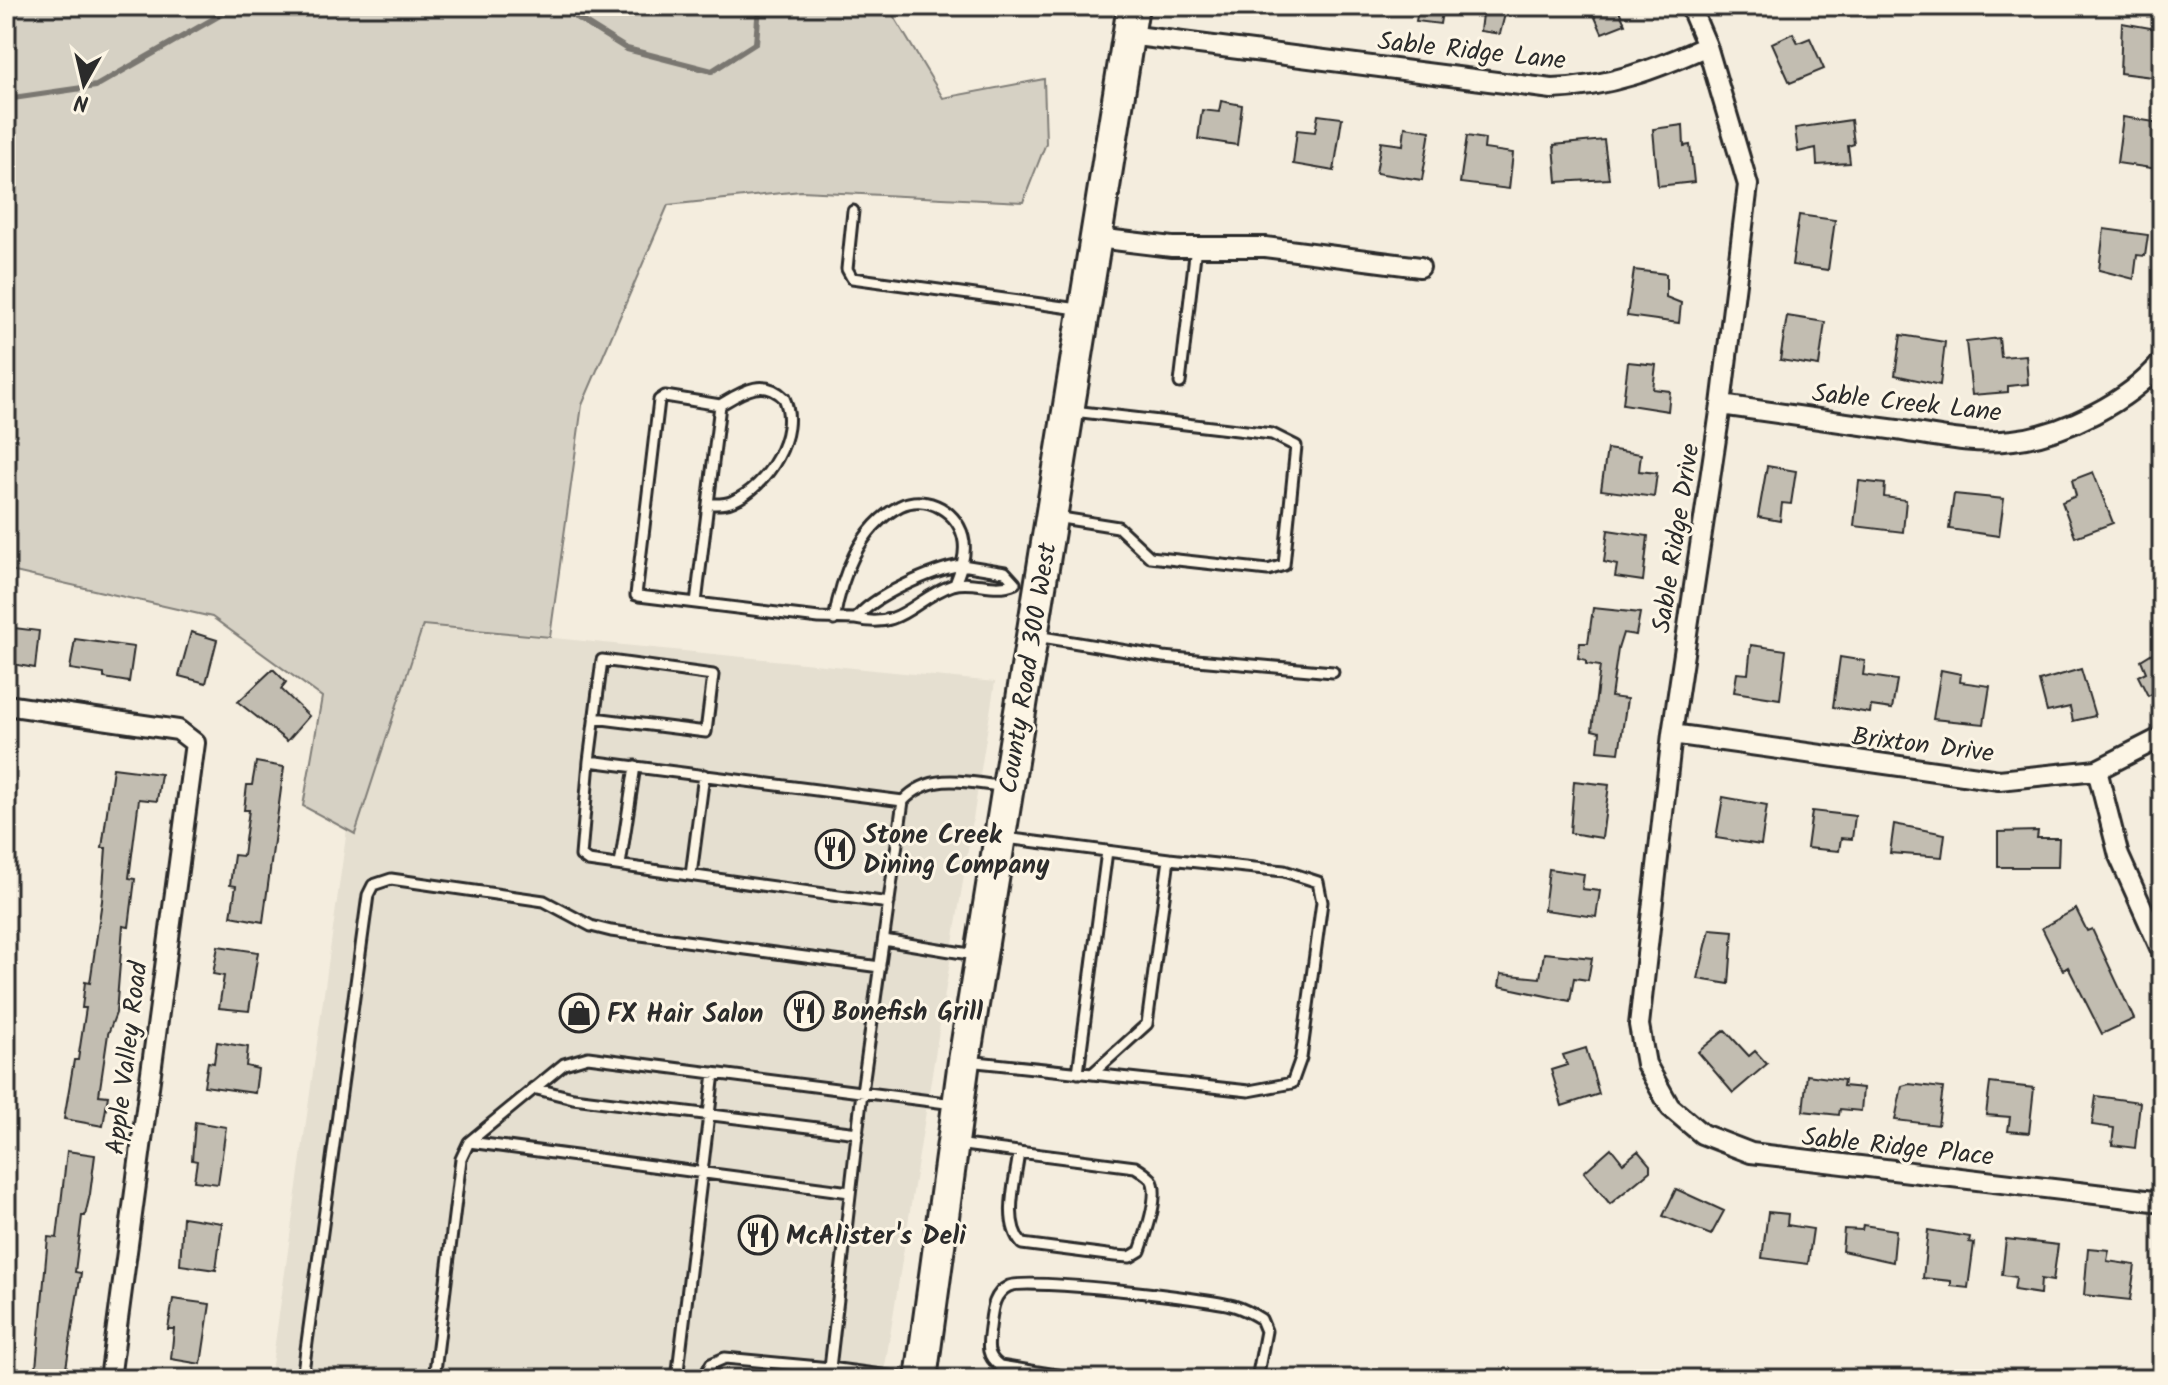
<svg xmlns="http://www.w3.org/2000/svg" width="2168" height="1385" font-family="Kalam,sans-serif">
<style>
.built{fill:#e5dfd0}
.green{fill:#d6d1c4;stroke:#807e78;stroke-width:2}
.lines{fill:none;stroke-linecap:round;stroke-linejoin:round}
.stream{stroke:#7a7771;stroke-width:6}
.building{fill:#c2bdb1;stroke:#2b2b2b;stroke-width:2}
.service-casing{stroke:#2b2b2b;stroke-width:15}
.minor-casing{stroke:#2b2b2b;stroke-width:24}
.primary-casing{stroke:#2b2b2b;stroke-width:36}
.service{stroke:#fcf5e5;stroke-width:9}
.minor{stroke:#fcf5e5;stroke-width:18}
.primary{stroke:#fcf5e5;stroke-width:30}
.labels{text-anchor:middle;stroke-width:6;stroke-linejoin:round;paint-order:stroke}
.street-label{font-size:26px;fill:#2b2b2b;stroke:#fcf5e5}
.poi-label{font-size:26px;font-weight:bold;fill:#2b2b2b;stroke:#fcf5e5;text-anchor:start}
</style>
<rect width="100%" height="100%" fill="#f4edde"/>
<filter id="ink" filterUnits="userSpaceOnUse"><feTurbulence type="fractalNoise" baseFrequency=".0125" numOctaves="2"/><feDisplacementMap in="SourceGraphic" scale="16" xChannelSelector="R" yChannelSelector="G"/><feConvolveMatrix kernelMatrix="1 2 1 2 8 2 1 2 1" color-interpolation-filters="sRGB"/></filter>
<g filter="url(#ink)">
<path class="built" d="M423 625 995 682 883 1379H270L347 829 355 833Z"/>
<path class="green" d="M6 6H891L890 10 943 98 1044 79 1046 143 1023 202 801 191 668 205 582 405 550 637 423 625 355 834 303 806 322 697 212 617 6 570Z"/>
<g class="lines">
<path class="stream" d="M558 6 627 49 712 71 756 43 759 6
M6 99 96 86 236 6"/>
</g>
<path class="building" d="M1419 6H1443L1440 24 1416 21Z
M1483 6H1507L1500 34 1480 31Z
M1590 6H1617L1625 24 1602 33Z
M2122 23 2162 30 2161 78 2120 73Z
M1793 33 1798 43 1810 38 1824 69 1790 83 1772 43Z
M1221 101 1242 105 1237 145 1198 139 1202 110 1219 112Z
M1318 115 1342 118 1334 171 1293 164 1297 130 1315 132Z
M2123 117 2161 123 2158 169 2117 163Z
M1851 120 1854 144 1848 146 1850 163 1817 165 1816 148 1798 152 1795 128Z
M1683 125 1684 146 1690 145 1694 182 1658 186 1653 129Z
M1405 127 1430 131 1422 180 1376 173 1381 142 1403 145Z
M1467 136 1485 139 1484 149 1513 153 1509 189 1460 183Z
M1604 140 1609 179 1557 182 1554 145Z
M1799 215 1835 220 1828 270 1792 265Z
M2104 229 2148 235 2145 256 2137 255 2134 279 2099 270Z
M1634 270 1666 274V297L1681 303 1679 323 1627 316Z
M1787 316 1825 322 1819 366 1780 360Z
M1901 335 1945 342 1940 385 1895 375Z
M1999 338 2001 357 2026 355 2028 384 2008 386V392L1972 395 1966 342Z
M1628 362 1656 365 1653 389 1670 391 1668 411 1623 404Z
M1607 449 1641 454 1639 471 1657 473 1654 497 1601 490Z
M1767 466 1796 471 1791 504 1782 503 1780 521 1758 517Z
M2093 472 2113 523 2075 537 2062 502 2076 496 2072 480Z
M1859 481 1885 484 1884 497 1906 500 1903 532 1854 526Z
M1954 494 2004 499 1999 536 1949 529Z
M1608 530 1648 536 1643 581 1615 577 1617 565 1604 562Z
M1593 608 1640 613 1636 635 1623 633 1618 649 1611 697 1627 699 1619 753 1598 751 1600 732 1592 730 1600 666 1586 664V660L1578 658 1580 643H1588Z
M6 627 39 631 35 668 6 663Z
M191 632 217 640 206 683 179 676Z
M75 639 134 647 129 682 104 678V674L70 669Z
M1751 645 1786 650 1780 699 1734 692 1737 673 1748 674Z
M2162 647V706L2156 692 2148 696 2138 676 2146 672 2141 660Z
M1840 657 1865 661 1863 675 1897 680 1892 709 1871 706 1870 713 1833 707Z
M273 669 286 682 281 689 309 716 287 741 238 702Z
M2081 669 2095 716 2073 721 2070 707 2047 712 2039 681Z
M1941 670 1961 674 1960 682 1990 686 1984 724 1933 719Z
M256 762 284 767 263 922 231 916 236 886 230 885 234 855 243 856 249 810H244L247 785H252Z
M113 768 161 774 157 801 139 799 129 878 135 879 129 927 123 926 116 1013 108 1034 99 1095 108 1096 103 1126 64 1119 74 1060H78L86 1008H82L85 982 90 983 102 901 106 848H102Z
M1574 781 1609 785 1602 838 1570 833Z
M1723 797 1767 805 1761 845 1716 838Z
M1812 811 1855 816 1852 839 1841 838 1839 851 1807 848Z
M1894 824 1945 834 1942 857 1890 853Z
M2038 831 2037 838H2059L2058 867H1998V832Z
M1549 869 1584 874 1582 889 1600 891 1596 917 1544 910Z
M2076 909 2087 931 2092 929 2134 1019 2102 1034 2068 967 2063 970 2042 928Z
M1710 929 1733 931 1729 984 1698 979Z
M218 946 258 952 249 1011 219 1008 224 976 213 974Z
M1544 953 1592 958 1588 980 1574 978 1570 1001 1499 986 1501 974 1540 978Z
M1725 1030 1749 1056 1755 1051 1767 1064 1733 1093 1698 1052Z
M217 1042 248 1047 246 1066 258 1069 255 1093 204 1086 208 1062 214 1063Z
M1586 1048 1599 1094 1562 1106 1551 1070 1567 1065 1563 1055Z
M1807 1075 1844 1080 1843 1086 1863 1088 1861 1111 1840 1109 1839 1115 1803 1111Z
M1990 1083 2034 1088 2029 1133 2008 1131 2010 1117 1986 1115Z
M1909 1084 1943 1088 1938 1125 1895 1120 1902 1086Z
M2096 1096 2140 1102 2135 1148 2112 1145 2114 1128 2092 1125Z
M195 1122 226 1127 218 1184 194 1181 197 1161 192 1160Z
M1611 1148 1623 1163 1638 1151 1650 1165V1171L1610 1204 1584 1172Z
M67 1151 95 1155 90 1194 85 1216H82L75 1272 81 1273 76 1303 65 1375 60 1374 59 1379H35L48 1237 57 1238Z
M1676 1189 1724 1211 1711 1235 1663 1216Z
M1768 1212 1788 1214 1787 1225 1813 1229 1808 1264 1762 1258Z
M183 1217 222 1223 216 1270 180 1265Z
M1863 1225 1896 1230 1893 1262 1842 1251 1844 1229 1862 1230Z
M1928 1230 1970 1237 1969 1242 1974 1243 1968 1288 1951 1286V1281L1923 1278Z
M2006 1239 2058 1245 2053 1281 2041 1279 2040 1294 2014 1290 2016 1277 2002 1275Z
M2088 1248 2109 1250 2107 1261 2135 1265 2130 1300 2084 1295Z
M173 1299 210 1304 201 1364 171 1359 174 1329H168Z"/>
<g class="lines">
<g class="service-casing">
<path id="service" d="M853 211 847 269 852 278 1078 309
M1180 383 1196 246
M708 504C717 504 725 505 733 501 767 487 801 434 784 398 763 377 742 392 720 405
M1055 517 1118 527 1150 557 1268 570 1284 565 1296 446 1272 434 1073 411
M962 565 1005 572 1015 583C994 592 973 579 953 585 914 598 903 630 856 619 871 597 934 569 962 565Z
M696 603 720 405 665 396 659 400 636 595 639 596 819 618 856 619
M834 620C841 578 859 527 900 506 927 493 960 512 964 542 966 557 960 571 955 584
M1036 636 1163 657 1333 672
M589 761 602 660 713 675 706 732 594 718
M620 865 635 766
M691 875 704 775
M889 903 588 861 581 856 589 761 903 801
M884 940 975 955
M967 1061 1092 1074 1147 1024 1169 859 1005 838
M1078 1073 1107 851
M1092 1074 1249 1091 1292 1083 1301 1058 1322 902 1318 882 1284 871 1169 859
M533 1088 573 1098 858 1133
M469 1142 850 1192
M956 1144 1135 1167C1140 1170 1147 1175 1151 1179 1161 1194 1145 1236 1140 1251L1130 1257 1115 1256 1022 1244C1002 1222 1016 1179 1019 1152
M302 1379 368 895 373 885 391 879 544 901 591 926 611 931 880 967
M434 1379 461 1159 469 1142 564 1064 588 1057 954 1104
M677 1379 714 1073
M703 1379 711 1364 725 1358 830 1368 862 1092 903 801C931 771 968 782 1005 787
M828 1379 830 1368 911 1379
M1082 1379 1000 1366C985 1356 988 1344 990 1328 992 1313 992 1294 1009 1286 1028 1278 1207 1298 1234 1306 1244 1309 1253 1314 1261 1319L1266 1331 1257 1379"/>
</g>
<g class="minor-casing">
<path id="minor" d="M1690 6 1707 46 1748 185 1721 405 1672 734 1639 1025 1646 1064 1670 1107 1702 1134 1751 1153 2162 1202
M1128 35 1552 89C1609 87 1656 69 1707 46
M1097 238 1172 247H1265L1420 267
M1721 405C1779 413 1838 422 1897 430 1935 436 1974 445 2013 440 2065 434 2128 402 2162 362
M6 705 178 730 195 743 110 1379
M1672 734 1999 780 2097 770 2162 737
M2097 770 2119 856 2162 952"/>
</g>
<g class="primary-casing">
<path id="primary" d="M921 1379 964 1061 1133 6"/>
</g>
<use href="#service" class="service"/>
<use href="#minor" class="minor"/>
<use href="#primary" class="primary"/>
</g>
</g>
<defs>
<g id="restaurant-ring" transform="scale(2)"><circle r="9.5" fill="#fcf5e5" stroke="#2b2b2b" stroke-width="1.5"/><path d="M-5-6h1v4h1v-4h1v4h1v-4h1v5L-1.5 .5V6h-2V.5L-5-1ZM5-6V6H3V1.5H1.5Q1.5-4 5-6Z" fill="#2b2b2b"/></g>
<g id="shop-ring" transform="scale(2)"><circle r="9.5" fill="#fcf5e5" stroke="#2b2b2b" stroke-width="1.5"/><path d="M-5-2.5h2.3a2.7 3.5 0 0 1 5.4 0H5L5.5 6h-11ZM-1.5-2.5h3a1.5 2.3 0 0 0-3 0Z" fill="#2b2b2b"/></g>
</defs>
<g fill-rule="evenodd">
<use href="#restaurant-ring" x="835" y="849"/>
<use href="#restaurant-ring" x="804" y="1011"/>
<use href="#shop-ring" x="579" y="1013"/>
<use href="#restaurant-ring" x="758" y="1235"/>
</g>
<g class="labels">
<g class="street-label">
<text transform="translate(1472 50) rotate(6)" y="9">Sable Ridge Lane</text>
<text transform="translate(1907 402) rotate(6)" y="9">Sable Creek Lane</text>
<text transform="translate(1675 538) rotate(-81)" y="9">Sable Ridge Drive</text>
<text transform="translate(1027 668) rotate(-81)" y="9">County Road 300 West</text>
<text transform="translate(1923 744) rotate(7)" y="9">Brixton Drive</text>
<text transform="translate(126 1058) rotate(-83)" y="9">Apple Valley Road</text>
<text transform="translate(1898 1146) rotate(6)" y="9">Sable Ridge Place</text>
</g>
<g class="poi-label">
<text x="863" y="843">Stone Creek<tspan x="863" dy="30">Dining Company</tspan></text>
<text x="832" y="1020">Bonefish Grill</text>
<text x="607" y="1022">FX Hair Salon</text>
<text x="786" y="1244">McAlister's Deli</text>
</g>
</g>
<rect width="2168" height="1385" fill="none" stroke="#fcf5e5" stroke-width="32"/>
<rect x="16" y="16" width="2136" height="1353" fill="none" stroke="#2b2b2b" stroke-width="3" filter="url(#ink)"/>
<g transform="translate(84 84) rotate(188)" stroke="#fcf5e5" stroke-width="6" paint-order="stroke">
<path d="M0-6L14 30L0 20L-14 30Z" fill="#2b2b2b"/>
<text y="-12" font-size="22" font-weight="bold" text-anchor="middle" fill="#2b2b2b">N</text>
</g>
</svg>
